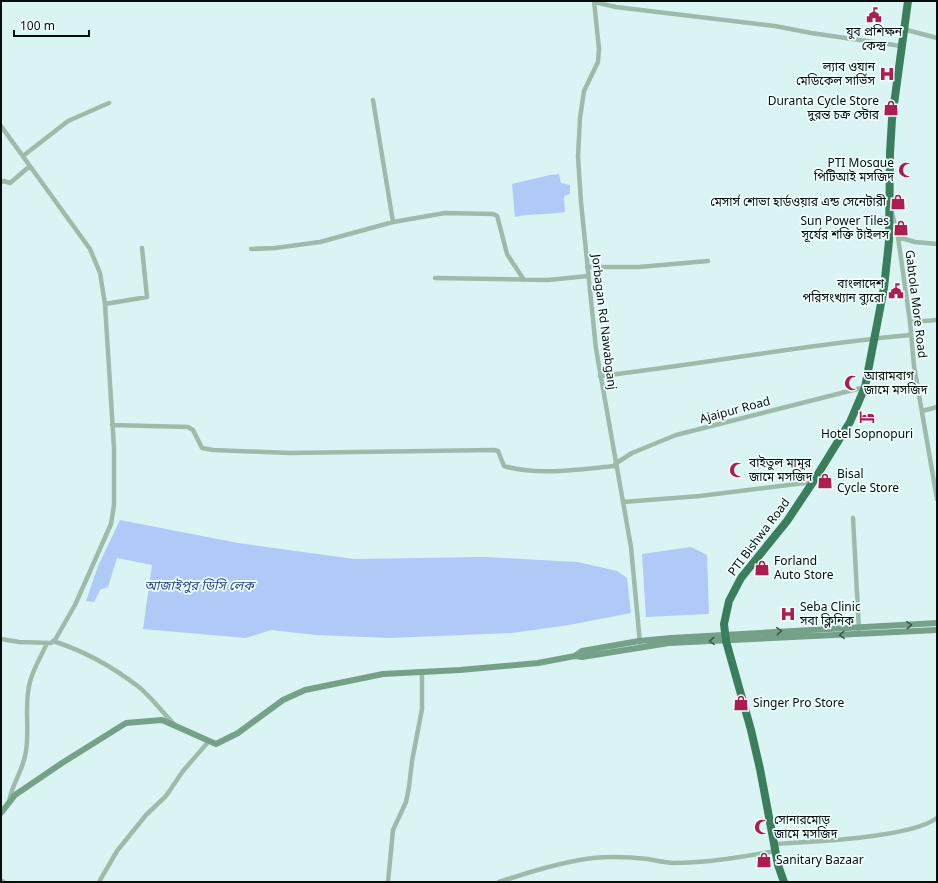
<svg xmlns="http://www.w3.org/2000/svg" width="938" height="883" font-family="'Noto Sans','Noto Sans Bengali',sans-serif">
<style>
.water{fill:#b1c9f7}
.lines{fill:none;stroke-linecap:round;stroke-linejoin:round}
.street{stroke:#9dbbaa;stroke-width:4.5}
.secondary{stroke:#75a189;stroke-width:6}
.highway{stroke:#3a7e5d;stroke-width:8}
.oneway{stroke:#3e584b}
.labels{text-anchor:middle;stroke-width:3.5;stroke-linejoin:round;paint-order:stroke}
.poi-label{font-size:12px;fill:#060e0d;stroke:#effffe;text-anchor:start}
.street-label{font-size:12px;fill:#060e0d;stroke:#effffe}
.water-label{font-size:13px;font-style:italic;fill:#29498c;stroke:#effffe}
</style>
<rect width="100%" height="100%" fill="#daf4f3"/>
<path class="water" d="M559 174 561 183 570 185V194L564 196 565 212C548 215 532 213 515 217L512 184 550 175Z
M120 520 238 543 354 559 485 557 578 562 617 571 627 578 631 613 569 625 512 633 390 638 316 635 271 630 246 638 143 629 152 565 117 558 108 587 100 590 94 602 86 601 98 566Z
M691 547 707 555 709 614 646 617 642 554Z"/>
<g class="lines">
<path class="street" d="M594 1 599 49 598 62 584 91 580 118 578 157 581 202 596 349 631 547 640 643
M594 2 616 7 775 26 811 33 901 46
M903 29 937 38
M373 100 393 222
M1 126 90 249 100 273 105 304 114 448V505L111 524 75 605 55 640 51 643 19 642 1 639
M23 156 68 121 109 103
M1 182 4 181 10 183 30 166
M892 213 898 237 910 322 914 366 937 499
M898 237 915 242 937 244
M251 249 275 248 320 242 393 222 445 213 493 214 497 216 498 219 507 254 524 280
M587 267H639L708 261
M435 278 548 280 588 276
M105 304 147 297 142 248
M910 322 937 320
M600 376C704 364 807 344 911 335
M922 411 937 407
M112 425 188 427 193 430 202 448 213 450 289 453 494 450 498 451 504 466C537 476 581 469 615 466
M615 464 632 453 676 435 865 387
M623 502 700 496 813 482
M853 518 859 630
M53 641C84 651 113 667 139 687 152 698 163 713 175 725
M9 802C11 786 22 772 25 756 31 732 23 706 30 682 33 669 42 655 47 643
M774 844C811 842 910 838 937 818
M1 880 4 882
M99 882 117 851 146 815 166 796 183 771 209 741
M388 882 393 830 406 802 409 787 412 761 422 709V672
M499 882C530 872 561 862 593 858 611 856 631 857 648 859 656 861 664 862 672 863 707 863 741 857 775 851"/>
<path class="secondary" d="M575 656 582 657 669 643 937 630
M1 813 15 795 62 763 126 723 162 720 216 744 238 733 283 700 305 690 383 674 460 670 538 663 575 656 582 651 639 641 671 638 937 623"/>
<path class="highway" d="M784 882 778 865 760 769 751 730 726 641 724 624 729 601 741 578 787 521 813 482 850 422 865 387 884 288 889 241 890 153 892 119 908 1"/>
</g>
<defs><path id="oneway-chevron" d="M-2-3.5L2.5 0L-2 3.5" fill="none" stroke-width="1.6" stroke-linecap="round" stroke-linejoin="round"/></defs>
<g class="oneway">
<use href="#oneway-chevron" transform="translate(909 625) rotate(-3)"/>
<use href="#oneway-chevron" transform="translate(779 631) rotate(-4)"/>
<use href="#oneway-chevron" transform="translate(842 635) rotate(177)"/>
<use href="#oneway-chevron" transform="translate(712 641) rotate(177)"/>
</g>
<defs>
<g id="civic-bare" transform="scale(1.2)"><path d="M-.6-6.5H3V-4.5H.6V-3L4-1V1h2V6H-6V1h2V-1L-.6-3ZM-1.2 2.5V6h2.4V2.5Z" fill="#ae1d4f" stroke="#effffe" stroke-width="2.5" paint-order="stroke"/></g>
<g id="hospital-bare" transform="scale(1.2)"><path d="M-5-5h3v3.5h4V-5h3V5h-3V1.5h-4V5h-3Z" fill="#ae1d4f" stroke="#effffe" stroke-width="2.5" paint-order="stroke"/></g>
<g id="shop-bare" transform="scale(1.2)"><path d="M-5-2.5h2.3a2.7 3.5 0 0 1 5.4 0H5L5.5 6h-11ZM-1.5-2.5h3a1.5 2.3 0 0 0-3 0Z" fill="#ae1d4f" stroke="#effffe" stroke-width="2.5" paint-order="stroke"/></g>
<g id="mosque-bare" transform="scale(1.2)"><path d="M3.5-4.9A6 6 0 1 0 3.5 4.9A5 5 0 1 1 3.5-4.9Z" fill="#ae1d4f" stroke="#effffe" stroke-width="2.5" paint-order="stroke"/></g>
<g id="hotel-bare" transform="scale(1.2)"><path d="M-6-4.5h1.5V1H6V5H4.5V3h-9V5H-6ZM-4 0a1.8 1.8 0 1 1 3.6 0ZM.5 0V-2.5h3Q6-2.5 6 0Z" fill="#ae1d4f" stroke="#effffe" stroke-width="2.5" paint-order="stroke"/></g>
</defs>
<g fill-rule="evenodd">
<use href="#civic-bare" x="874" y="15"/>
<use href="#hospital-bare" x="887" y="74"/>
<use href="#shop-bare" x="891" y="108"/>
<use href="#mosque-bare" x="906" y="170"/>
<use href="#shop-bare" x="898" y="202"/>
<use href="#shop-bare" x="901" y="228"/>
<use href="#civic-bare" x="896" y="291"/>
<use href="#mosque-bare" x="852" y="383"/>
<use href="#hotel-bare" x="867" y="417"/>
<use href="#mosque-bare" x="737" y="470"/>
<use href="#shop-bare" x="825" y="481"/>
<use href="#shop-bare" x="762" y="568"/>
<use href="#hospital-bare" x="788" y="614"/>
<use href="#shop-bare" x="741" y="703"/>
<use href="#mosque-bare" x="762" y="827"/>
<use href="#shop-bare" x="764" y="860"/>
</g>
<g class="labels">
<g class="poi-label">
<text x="874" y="36" text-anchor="middle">যুব প্রশিক্ষন<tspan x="874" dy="14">কেন্দ্র</tspan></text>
<text x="875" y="71" text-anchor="end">ল্যাব ওয়ান<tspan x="875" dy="14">মেডিকেল সার্ভিস</tspan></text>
<text x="879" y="105" text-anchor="end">Duranta Cycle Store<tspan x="879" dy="14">দুরন্ত চক্র স্টোর</tspan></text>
<text x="894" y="167" text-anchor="end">PTI Mosque<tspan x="894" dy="14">পিটিআই মসজিদ</tspan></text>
<text x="886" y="206" text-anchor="end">মেসার্স শোভা হার্ডওয়ার এন্ড সেনেটারী</text>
<text x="889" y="225" text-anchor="end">Sun Power Tiles<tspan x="889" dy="14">সূর্যের শক্তি টাইলস</tspan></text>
<text x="884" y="288" text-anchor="end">বাংলাদেশ<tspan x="884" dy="14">পরিসংখ্যান ব্যুরো</tspan></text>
<text x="864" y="380">আরামবাগ<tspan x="864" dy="14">জামে মসজিদ</tspan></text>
<text x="867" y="438" text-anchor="middle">Hotel Sopnopuri</text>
<text x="749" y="467">বাইতুল মামুর<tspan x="749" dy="14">জামে মসজিদ</tspan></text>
<text x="837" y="478">Bisal<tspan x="837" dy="14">Cycle Store</tspan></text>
<text x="774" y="565">Forland<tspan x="774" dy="14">Auto Store</tspan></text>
<text x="800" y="611">Seba Clinic<tspan x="800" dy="14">সবা ক্লিনিক</tspan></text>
<text x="753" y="707">Singer Pro Store</text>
<text x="774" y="824">সোনারমোড়<tspan x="774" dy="14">জামে মসজিদ</tspan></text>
<text x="776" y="864">Sanitary Bazaar</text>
</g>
<g class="street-label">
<text transform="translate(916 304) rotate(83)" y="4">Gabtola More Road</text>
<text transform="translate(604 322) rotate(83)" y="4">Jorbagan Rd Nawabganj</text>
<text transform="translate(735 410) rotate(-15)" y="4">Ajaipur Road</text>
<text transform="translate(759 537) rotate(-53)" y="4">PTI Bishwa Road</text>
</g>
<g class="water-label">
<text x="199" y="590">আজাইপুর ডিসি লেক</text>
</g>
</g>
<rect width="938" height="883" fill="none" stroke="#060e0d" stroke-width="4"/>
<path d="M14 30v6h75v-6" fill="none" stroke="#060e0d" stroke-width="2"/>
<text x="20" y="30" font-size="12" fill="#060e0d" stroke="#effffe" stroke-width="3" paint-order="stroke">100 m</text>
</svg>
